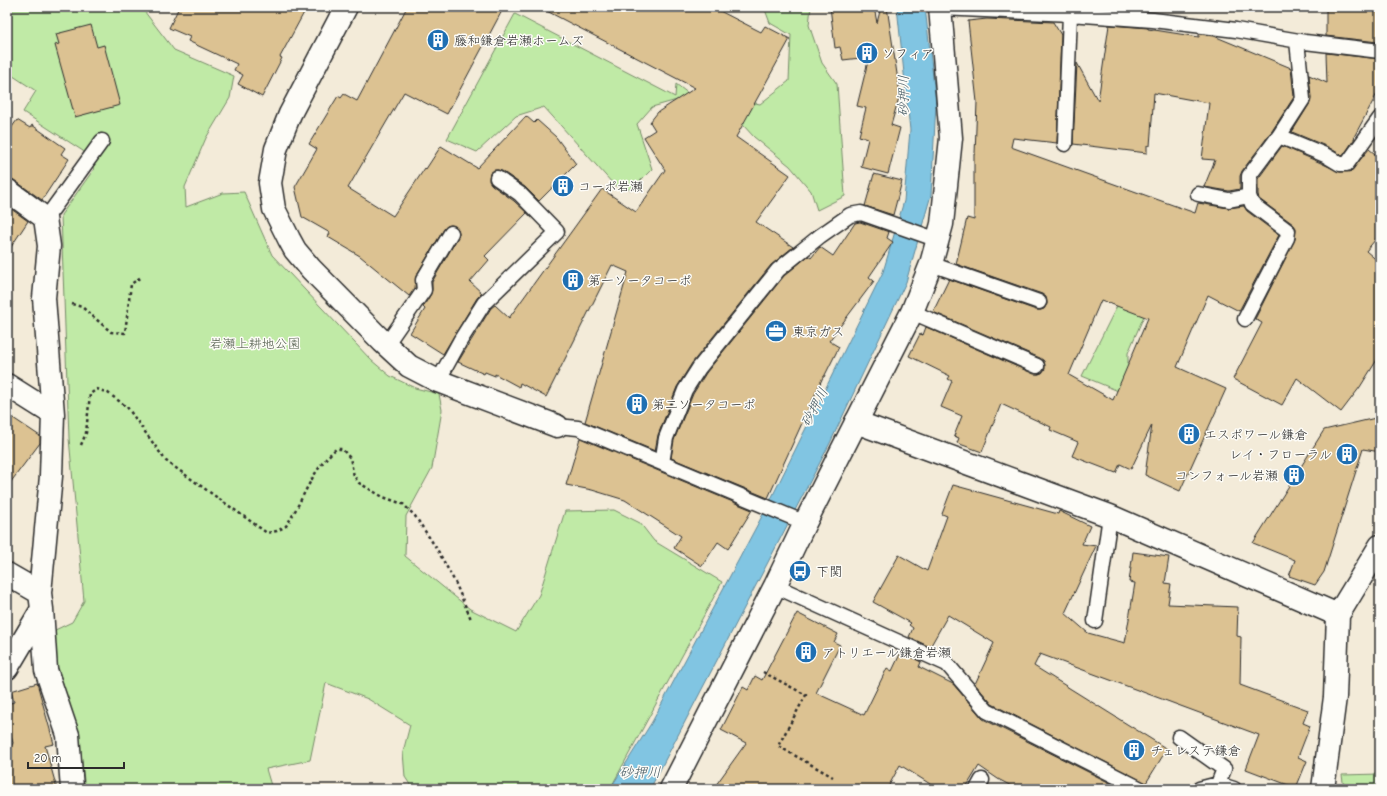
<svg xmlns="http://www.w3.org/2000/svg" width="1387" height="796" font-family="'Comic Neue','Klee One',sans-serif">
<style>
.green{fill:#c0eaa6;stroke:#768a68}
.water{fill:#81c5e2;stroke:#5f8799}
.building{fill:#dcc292;stroke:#2b2b2b;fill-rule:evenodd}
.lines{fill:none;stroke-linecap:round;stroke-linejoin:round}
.lane-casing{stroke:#2b2b2b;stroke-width:17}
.street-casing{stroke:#2b2b2b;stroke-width:25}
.secondary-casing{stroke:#2b2b2b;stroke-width:25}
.path{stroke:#2b2b2b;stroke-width:2.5;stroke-dasharray:3 3;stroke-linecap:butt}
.lane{stroke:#fdfcf7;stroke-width:14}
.street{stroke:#fdfcf7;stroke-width:22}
.secondary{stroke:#fdfcf7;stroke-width:22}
.labels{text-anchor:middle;stroke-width:3;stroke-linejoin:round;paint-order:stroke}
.poi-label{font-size:13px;fill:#2b2b2b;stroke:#fdfcf7;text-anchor:start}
.park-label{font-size:13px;fill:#505b4a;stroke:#fdfcf7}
.water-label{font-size:14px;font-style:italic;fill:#455962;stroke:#fdfcf7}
</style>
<rect width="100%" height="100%" fill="#f3ebd9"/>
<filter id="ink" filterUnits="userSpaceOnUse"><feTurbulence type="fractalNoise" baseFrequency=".025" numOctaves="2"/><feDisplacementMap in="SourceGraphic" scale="8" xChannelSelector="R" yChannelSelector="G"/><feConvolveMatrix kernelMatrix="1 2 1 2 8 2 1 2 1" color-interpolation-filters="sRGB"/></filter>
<g filter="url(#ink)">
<path class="green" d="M7 7H141L174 50 234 76 230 98 206 138 185 187 186 207 223 193 244 192 272 255 371 360 390 376 415 388 439 394 442 410 432 468 406 516 405 556 470 609 516 632 539 595 565 511 614 510 640 523 654 541 722 582 610 789H505L469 786 466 789H413L405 777 403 752 410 725 368 699 326 683 310 760 266 769 272 789H85L79 736 56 661 53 631 72 622 84 601 69 438 61 215 94 169 83 151 23 112 36 91 7 72Z
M764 7H811L809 25 822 63 837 84 845 196 817 210 811 191 790 166 754 137 743 125 721 119 677 100 652 107 637 124 652 169 631 190 614 185 544 107 516 116 477 152 447 139 515 14 675 97 676 84 689 94 721 96 760 104 789 81 791 35 770 23Z
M1141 258 1162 274 1128 353V365L1123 393 1082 376Z
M1380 774V789H1344L1342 775Z"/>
<path class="water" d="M897 7H925L936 104 931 195 906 282 830 443 650 789H610L652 722 769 503 883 272 904 201 910 130Z"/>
<path class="building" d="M179 7H307L280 57 282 58 262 97 238 84 243 75 234 70 237 64 188 41 190 37 169 28Z
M407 7H504L447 114 404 92 348 188 393 216 425 168 426 169 441 146 477 168 526 116 534 123 537 120 556 137 576 164 539 201 525 187 502 171 498 170H494L490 173 489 181 492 185 514 201 527 213 485 256 489 260 470 282 482 293 477 298 443 354 410 333 425 309 423 307 431 294 432 289V282L458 237 459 233 458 229 455 226 451 225 447 226 444 229 416 276 415 288 409 296 360 256 328 237 330 233 302 217 295 187 317 149 309 144 338 96 341 98 344 94 357 101Z
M539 7H712L761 32 765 26 790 39 736 137 790 175 756 222 793 247 771 265 692 363 677 387 658 435 655 451 585 422 628 272 612 265 546 397 520 383 519 387 495 374V376L485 372 484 374 458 362 491 308 495 305 509 318 602 189 636 212 665 170 644 137 655 130 650 122 658 112 695 88Z
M830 7H874L877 23 881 7H887L900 94 891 125 900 128 888 174 861 167 868 139 859 136 866 108 857 106 869 57 843 60 840 47 835 48Z
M1120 7H1146L1147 11 1120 9Z
M1326 7H1378V42L1326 36Z
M987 19 1053 22 1061 35 1057 143 1013 138 1011 147 1195 213 1198 203 1228 208 1244 206 1247 211 1279 235 1239 311 1208 295 1177 367 1226 389 1180 491 1145 475 1152 425 1131 469 1120 464 1116 473 1072 456 1078 442 1050 430 1051 427 1001 404 982 452 957 443 959 438 954 436 962 416 941 407 952 381 948 379 950 376 909 356 920 334 923 335 926 327 1034 374H1038L1042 373 1045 369 1044 361 1040 358 933 312 949 279 1036 310H1040L1044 309 1047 304 1046 297 1042 294 956 264 967 218 974 220V154H975L977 102 968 21ZM1101 300 1148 318 1113 400 1069 375Z
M91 25 97 47 104 45 120 105 75 117 55 45 59 44 56 34Z
M1109 25 1148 28V29L1199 37V34L1214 36 1291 68 1294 97 1272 131 1242 171 1240 176V189L1229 191 1204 187 1215 160 1202 159 1209 103 1154 93 1150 146 1147 145V153L1073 144 1077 63 1098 101Z
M1326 53 1380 59V88L1354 137 1355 138 1343 156 1328 147 1292 132 1310 103 1311 98 1309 75 1327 83Z
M17 120 30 128 32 125 65 148 61 154 69 159 42 200 14 180 7 178V134Z
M1282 146 1321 163 1340 172 1351 171 1369 149 1380 158V234L1366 251 1380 263V355L1360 387 1341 412 1297 378 1282 405 1233 379 1262 323 1255 319 1295 239 1296 228 1293 224 1259 199 1258 194V179Z
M874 174 902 181 893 215 865 206Z
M7 206 28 221 7 253Z
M860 222 889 232 887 238 893 242 869 277 874 281 829 341 839 347 824 377H823L768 498 671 458 674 440 693 394 706 373 784 276 808 256 811 258 820 247 833 256 855 223Z
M7 414 40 436V443L7 487Z
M1380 417V452L1363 449 1324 572 1315 585 1289 576 1295 560 1253 543 1324 430Z
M580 438 752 510 728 549 718 542 702 566 674 548 681 536 625 500 592 490 566 485Z
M953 485 1058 514 1059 511 1090 526 1082 544 1096 546 1065 613 1088 633 1125 643 1135 583 1129 582 1133 552 1169 557 1165 583 1171 584 1168 604 1238 607 1237 636 1241 637 1240 685 1308 710 1303 723 1310 726 1298 757 1307 761 1296 788 1246 769 1259 735 1040 654 1034 666 1167 749 1146 783 992 704 975 684 994 643 948 615 930 647 909 637 913 628 909 625 911 623 873 602 899 555 927 571 947 516 942 514Z
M797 613 838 634 834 642 840 645 816 693 864 715 887 668 892 671 901 652 921 662 919 667 953 684 983 719 1122 789H1017L998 779 979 766 965 789H938L900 765 887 789H713L746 743 721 730 743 687 748 690 755 676 762 680Z
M37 683 54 744 45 746 57 789H7V753L13 743 7 723V704L14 702 11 691Z"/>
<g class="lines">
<g class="lane-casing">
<path id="lane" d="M940 8 1070 14 1153 20 1236 30 1305 42 1380 51
M1279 136 1325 155 1340 164H1347L1380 118
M1065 144 1070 14
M1198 194 1229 200 1249 196
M45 218 52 210 102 141
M931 264 1039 302
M912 312 1037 366
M1245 319 1287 238 1288 231 1252 204 1249 196V176L1279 136 1303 99 1297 41
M386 345 424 290 423 280 451 233
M438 381 460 341 484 303 557 232 520 194 497 178
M557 426 578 428 796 519
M662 463 666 438 685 390 699 368 778 270 820 236 850 215 861 213 938 240
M775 586 947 664 987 711 1141 789
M1095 621 1110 516
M1179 737 1224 769 1218 784
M977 789 982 780
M1199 789 1218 784 1234 789"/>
</g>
<g class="street-casing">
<path id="street" d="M346 7 290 114 276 149 270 183 274 209 289 239 295 250 311 269 383 342 409 366 438 381 557 426
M7 190 45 218 49 246 44 298 53 414 51 476 40 593 42 609 46 670 68 735 72 789
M7 385 53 414
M856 422 1110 516 1338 615
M7 574 40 593
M7 668 42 609
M1323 789 1335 697 1338 615 1380 546"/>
</g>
<g class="secondary-casing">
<path id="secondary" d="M671 789 775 586 805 523 912 312 931 264 942 224 951 138 940 7"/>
</g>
<path class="path" d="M72 304 82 307 111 332 125 333 131 284 141 277
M81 445 86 433 90 394 97 389 108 393 127 407 166 461 267 533 277 531 286 526C303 501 311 470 336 449H342L350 458 354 476 359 483 383 497 403 504 415 516 437 549 455 582 471 619
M763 672 806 695 778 746 833 777"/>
<use href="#lane" class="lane"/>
<use href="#street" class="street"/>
<use href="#secondary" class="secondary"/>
</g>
</g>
<defs>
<g id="building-disc" transform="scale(1.15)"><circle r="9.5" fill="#1f6fb2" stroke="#fdfcf7"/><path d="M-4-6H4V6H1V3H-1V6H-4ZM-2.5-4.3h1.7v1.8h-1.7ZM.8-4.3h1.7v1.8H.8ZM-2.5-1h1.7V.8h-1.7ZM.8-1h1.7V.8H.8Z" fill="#fff"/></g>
<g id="office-disc" transform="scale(1.15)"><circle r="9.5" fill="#1f6fb2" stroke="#fdfcf7"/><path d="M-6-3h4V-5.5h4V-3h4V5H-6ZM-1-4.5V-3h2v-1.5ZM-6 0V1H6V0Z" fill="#fff"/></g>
<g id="bus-disc" transform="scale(1.15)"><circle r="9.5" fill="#1f6fb2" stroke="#fdfcf7"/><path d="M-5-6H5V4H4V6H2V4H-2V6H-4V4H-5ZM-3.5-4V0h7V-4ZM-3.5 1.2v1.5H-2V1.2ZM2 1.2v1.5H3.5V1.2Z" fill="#fff"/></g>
</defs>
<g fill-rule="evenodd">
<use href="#building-disc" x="438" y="40"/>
<use href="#building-disc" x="867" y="53"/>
<use href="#building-disc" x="563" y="186"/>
<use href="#building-disc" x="573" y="280"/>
<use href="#office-disc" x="776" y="331"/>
<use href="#building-disc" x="637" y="404"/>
<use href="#building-disc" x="1189" y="434"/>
<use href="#building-disc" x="1347" y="454"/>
<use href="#building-disc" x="1294" y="475"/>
<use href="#bus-disc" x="800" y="571"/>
<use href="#building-disc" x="806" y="652"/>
<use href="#building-disc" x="1134" y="750"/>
</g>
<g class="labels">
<g class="poi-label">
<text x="454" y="45">藤和鎌倉岩瀬ホームズ</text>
<text x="882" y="58">ソフィア</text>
<text x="578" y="191">コーポ岩瀬</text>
<text x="588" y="285">第一ソータコーポ</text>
<text x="792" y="336">東京ガス</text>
<text x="652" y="409">第二ソータコーポ</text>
<text x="1204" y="439">エスポワール鎌倉</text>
<text x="1332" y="459" text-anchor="end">レイ・フローラル</text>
<text x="1278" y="480" text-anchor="end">コンフォール岩瀬</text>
<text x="816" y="576">下関</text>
<text x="822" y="657">アトリエール鎌倉岩瀬</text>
<text x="1150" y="755">チェレステ鎌倉</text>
</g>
<g class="park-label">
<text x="255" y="348">岩瀬上耕地公園</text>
</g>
<g class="water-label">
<text transform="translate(903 96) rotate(-89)" y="5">砂押川</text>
<text transform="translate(814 407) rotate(-62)" y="5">砂押川</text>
<text x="640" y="777">砂押川</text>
</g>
</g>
<rect width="1387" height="796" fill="none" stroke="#fdfcf7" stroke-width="24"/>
<rect x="12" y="12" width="1363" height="772" fill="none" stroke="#2b2b2b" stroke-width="1.5" filter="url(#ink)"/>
<path d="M28 762v6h96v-6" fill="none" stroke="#2b2b2b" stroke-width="2"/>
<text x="34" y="762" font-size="12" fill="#2b2b2b" stroke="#fdfcf7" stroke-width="3" paint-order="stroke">20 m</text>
</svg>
